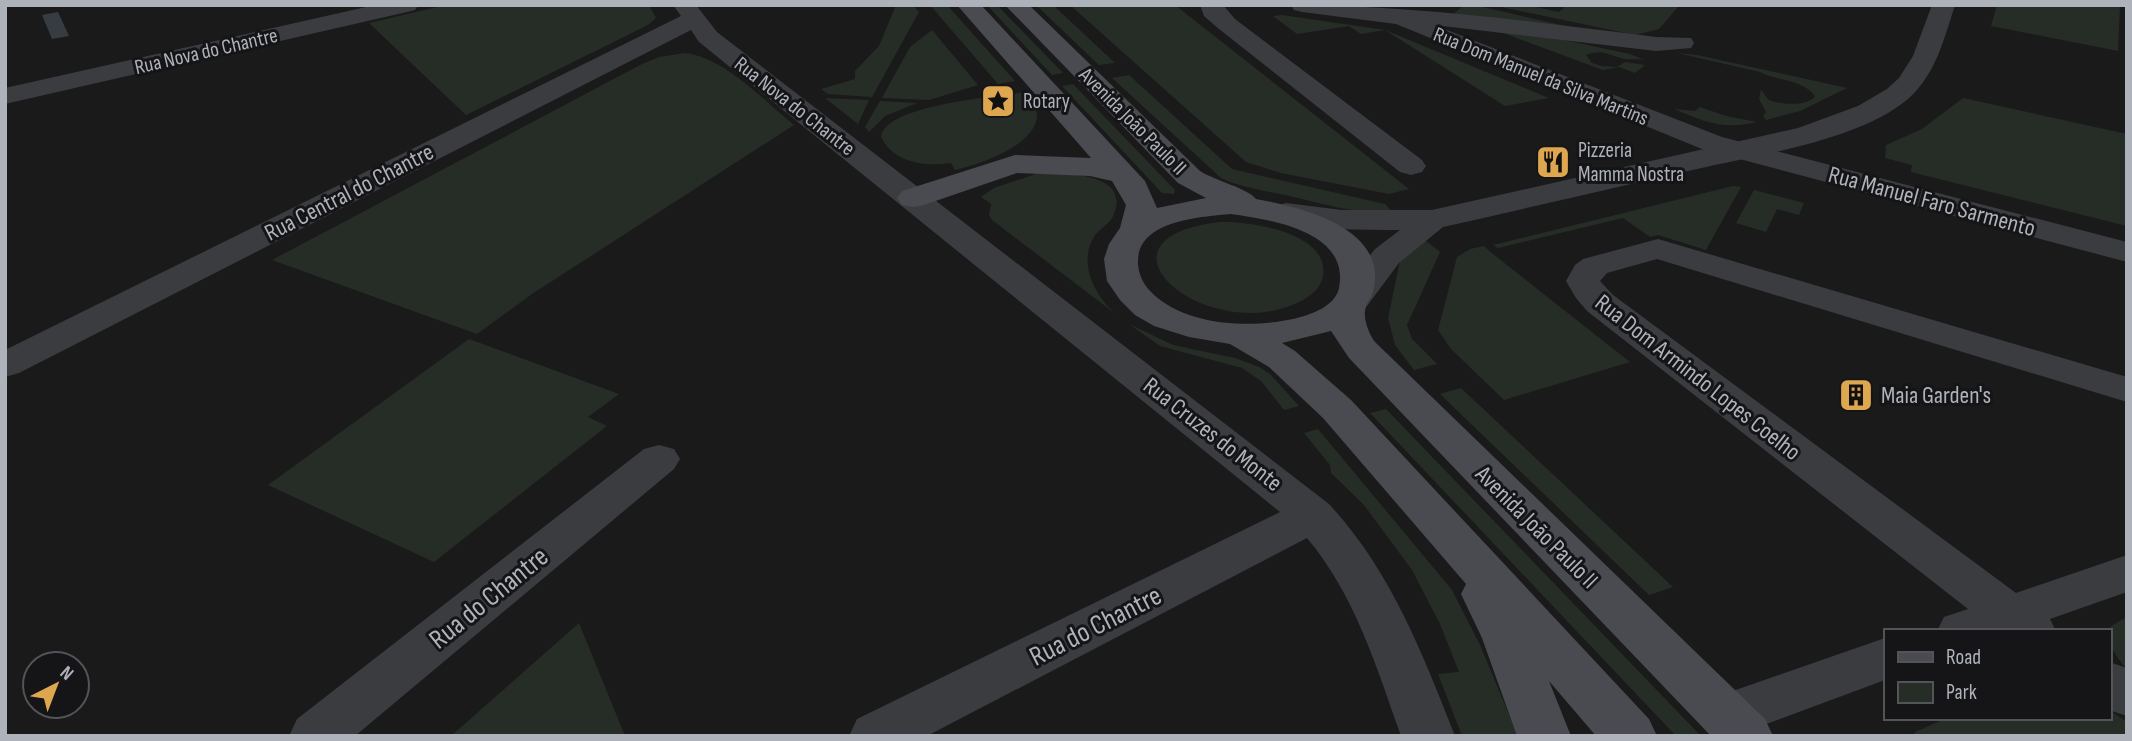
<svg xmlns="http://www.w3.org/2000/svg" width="2132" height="741" font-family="'Sofia Sans Condensed',sans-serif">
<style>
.green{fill:#262d27}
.water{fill:#353d43}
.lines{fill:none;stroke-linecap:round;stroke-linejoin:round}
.minor{fill:#3b3c40;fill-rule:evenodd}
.tertiary{fill:#3b3c40;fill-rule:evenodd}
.secondary{fill:#494b50;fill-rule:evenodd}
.labels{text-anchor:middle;stroke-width:6;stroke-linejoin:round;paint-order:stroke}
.far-street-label{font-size:21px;fill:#aeb2ba;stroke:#151517}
.far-poi-label{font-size:21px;fill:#aeb2ba;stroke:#151517;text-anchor:start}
.street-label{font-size:24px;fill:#aeb2ba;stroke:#151517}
.poi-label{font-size:24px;fill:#aeb2ba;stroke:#151517;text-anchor:start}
.near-street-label{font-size:28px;fill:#aeb2ba;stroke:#151517}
</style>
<rect width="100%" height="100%" fill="#1a1a1b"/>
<path class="green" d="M446 5H649L656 18 648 25 466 115 369 23Z
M896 5H913L919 12 872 97 828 94 821 89 855 79V71L879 46Z
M930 5H947L1015 81 998 84Z
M987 5H997L1063 73 1052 75Z
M1036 5H1053L1115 63 1099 65Z
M1070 5H1175L1409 189 1389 194 1281 173 1246 162Z
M1464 5H1474L1596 33 1452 15Z
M1492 5H1527L1559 12 1567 5 1678 7 1659 29 1635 35Z
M1997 5H2120L2118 51 1991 26Z
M1282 15 1385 30 1549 98 1505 106 1385 30 1361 34 1349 26 1297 34 1273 16Z
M1490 28 1546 36 1630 54 1646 61C1638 58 1630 60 1625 59 1610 56 1602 48 1586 55L1592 63 1601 66 1617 67 1625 62 1645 65 1635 73 1619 67 1603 70Z
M932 30 978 85 929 100 882 98 910 47Z
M685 53C724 57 764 101 794 125L532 294 477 334 272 260 642 64 659 57Z
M1677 53 1697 55 1847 88 1800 111 1766 120 1763 116 1766 112 1759 99 1761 90C1766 95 1766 99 1772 101 1783 105 1809 106 1815 96 1802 79 1777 81 1760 72Z
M1129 75 1232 169 1385 204 1393 213C1354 213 1327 205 1290 196 1266 191 1243 188 1221 178L1112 78Z
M1073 84 1175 190 1174 194 1162 193 1062 86Z
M1025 92C1068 134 984 164 955 170L951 163C925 167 894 163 881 137 885 105 996 97 1025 92Z
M825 98 869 100 858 124Z
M1963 98 2127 134V226L1911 172 1912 165 1885 158 1886 145 1922 129Z
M880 101 917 103 885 116 869 132 865 127Z
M1700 107 1726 116 1757 122C1722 130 1706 122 1674 109L1695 111Z
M1039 173C1062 173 1131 172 1114 214 1111 223 1102 227 1096 234 1076 261 1095 297 1117 315L992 220 989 215 991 204 981 197 994 188Z
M1733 186 1741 187 1706 250 1658 235 1650 237 1623 218 1498 248 1493 245Z
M1754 190 1804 203 1799 215 1777 209 1766 232 1736 223Z
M1220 222C1248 221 1330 232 1323 276 1321 288 1310 297 1299 302 1208 347 1077 239 1220 222Z
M1425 240 1440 252 1407 325 1412 339 1437 364 1414 370 1395 345 1388 318 1400 261Z
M1484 246 1493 254 1630 362 1504 400 1451 349 1438 330 1457 257 1470 249Z
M1129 324 1173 345 1235 358 1259 367 1270 374 1299 406 1284 410 1261 381 1242 368 1160 346Z
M469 339 619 394 588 417 607 426 434 562 268 485Z
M1461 388 1673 587 1649 595 1440 394Z
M1386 409 1701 736H1676L1370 413Z
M1318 429 1452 590 1480 645 1518 736H1462L1438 674 1459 672 1440 624 1412 570 1364 505 1331 473 1330 465 1304 433Z
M2127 617V669C2115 656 2107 644 2111 626Z
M579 623 625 736H451Z
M2109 710 2127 722V736H1913L1915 732 1947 718H2109Z"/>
<path class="water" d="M58 12 69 36 52 39 42 15Z"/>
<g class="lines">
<path class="minor" d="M375 5H418L415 10 407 12 5 104V88Z
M673 5H696L717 32 1329 504C1391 571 1422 652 1455 736H1401C1376 666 1355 595 1307 538L927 736H849L857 719 1280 512 699 42 691 30 19 373 5 377V350L681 16Z
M1200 5H1223L1235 19 1422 160 1426 166 1422 172 1411 175 1400 172 1219 29 1204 16Z
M1291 5C1413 5 1534 22 1656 37L1691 38 1694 43 1691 48 1656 51 1434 25 1722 137 2127 242V262L1702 149 1396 24 1302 12 1294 10Z
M1658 239 2127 377V402L1657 259 1607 273 1600 281 1613 295 2016 593 2127 555V592L2050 619 2056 631H1937L1944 617 1968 609 1587 311 1576 298 1566 281 1575 265 1583 259Z
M659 445 674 449 680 459 674 469 355 736H289L297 719 644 449Z
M1885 638V680L1734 736H1718L1707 732 1699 716 1707 700Z
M2109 662 2127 668V716L2109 710Z"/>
<path class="tertiary" d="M1932 5H1955C1944 39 1936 74 1908 99 1858 141 1760 154 1697 169 1612 188 1528 208 1443 227L1399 263 1367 306 1354 309 1341 306 1336 298 1375 249 1400 230C1358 230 1316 230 1275 220L1270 213 1275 206 1286 203 1342 210H1432L1798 128 1858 106 1887 89 1899 78 1913 56Z"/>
<path class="secondary" d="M957 5H981L1145 181 1157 208 1206 198 1178 183 1005 5H1029L1200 171C1214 180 1249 189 1256 199 1301 207 1390 228 1373 292 1372 298 1367 301 1366 307 1362 317 1369 334 1375 342L1765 719 1773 736H1711L1349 358 1331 331 1282 343 1295 351 1351 400 1649 719 1657 736H1596L1549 681 1571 736H1517L1482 638 1461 594 1466 584 1323 418 1269 367 1230 344 1189 337 1154 326 1135 315 1120 300 1107 281 1104 259 1109 244 1120 228 1126 205 1112 181 1090 176 1017 173 924 205 913 207 902 205 897 198 902 191 1015 155 1091 158ZM1231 214C1273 220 1350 232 1339 288 1335 307 1310 315 1293 319 1251 328 1194 326 1159 299 1147 290 1139 279 1138 264 1136 220 1200 217 1231 214Z"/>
</g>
<defs>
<g id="sight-square" transform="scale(1.75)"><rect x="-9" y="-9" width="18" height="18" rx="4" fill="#dea74f" stroke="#151517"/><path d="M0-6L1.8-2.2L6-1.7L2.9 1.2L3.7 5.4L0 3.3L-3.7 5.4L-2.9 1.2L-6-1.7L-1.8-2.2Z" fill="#111"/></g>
<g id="restaurant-square" transform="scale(1.75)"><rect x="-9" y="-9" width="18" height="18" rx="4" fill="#dea74f" stroke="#151517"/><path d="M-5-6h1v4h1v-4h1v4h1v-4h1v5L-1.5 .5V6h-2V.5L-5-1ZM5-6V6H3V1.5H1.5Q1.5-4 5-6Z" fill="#111"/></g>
<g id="building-square" transform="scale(1.75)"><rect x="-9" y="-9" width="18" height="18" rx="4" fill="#dea74f" stroke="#151517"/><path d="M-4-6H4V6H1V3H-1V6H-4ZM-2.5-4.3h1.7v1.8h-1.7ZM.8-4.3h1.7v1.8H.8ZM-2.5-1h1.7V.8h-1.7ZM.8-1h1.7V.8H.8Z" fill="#111"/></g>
</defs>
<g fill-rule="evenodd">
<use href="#sight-square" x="998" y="101"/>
<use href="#restaurant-square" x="1553" y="162"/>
<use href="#building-square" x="1856" y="395"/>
</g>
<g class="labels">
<g class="far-street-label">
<text transform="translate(206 51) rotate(-13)" y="7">Rua Nova do Chantre</text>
<text transform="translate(1541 76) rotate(22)" y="7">Rua Dom Manuel da Silva Martins</text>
<text transform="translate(795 106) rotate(38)" y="7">Rua Nova do Chantre</text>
<text transform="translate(1133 121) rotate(45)" y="7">Avenida João Paulo II</text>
</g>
<g class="far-poi-label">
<text x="1023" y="108">Rotary</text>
<text x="1578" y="157">Pizzeria<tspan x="1578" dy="24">Mamma Nostra</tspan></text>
</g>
<g class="street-label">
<text transform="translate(349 192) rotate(-27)" y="8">Rua Central do Chantre</text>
<text transform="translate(1932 201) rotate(15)" y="8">Rua Manuel Faro Sarmento</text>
<text transform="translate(1698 377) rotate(38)" y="8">Rua Dom Armindo Lopes Coelho</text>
<text transform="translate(1213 434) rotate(38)" y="8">Rua Cruzes do Monte</text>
<text transform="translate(1537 527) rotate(45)" y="8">Avenida João Paulo II</text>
</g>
<g class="poi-label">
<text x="1881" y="403">Maia Garden's</text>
</g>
<g class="near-street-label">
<text transform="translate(488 597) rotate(-39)" y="10">Rua do Chantre</text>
<text transform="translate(1095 625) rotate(-27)" y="10">Rua do Chantre</text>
</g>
</g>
<rect width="2132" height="741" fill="none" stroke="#aeb2ba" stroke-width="14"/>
<rect x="1884" y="629" width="228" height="91" fill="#151517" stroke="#525458" stroke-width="2"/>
<rect x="1898" y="652" width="35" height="10" fill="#494b50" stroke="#525458" stroke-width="2"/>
<text x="1946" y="664" font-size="21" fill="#aeb2ba">Road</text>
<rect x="1898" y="682" width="35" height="21" fill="#262d27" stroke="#525458" stroke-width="2"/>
<text x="1946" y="699" font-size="21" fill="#aeb2ba">Park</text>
<g transform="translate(56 685) rotate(42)"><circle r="33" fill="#151517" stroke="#525458" stroke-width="2"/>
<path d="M0-5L12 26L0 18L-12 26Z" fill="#dea74f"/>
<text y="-10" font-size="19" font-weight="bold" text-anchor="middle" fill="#aeb2ba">N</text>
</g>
</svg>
